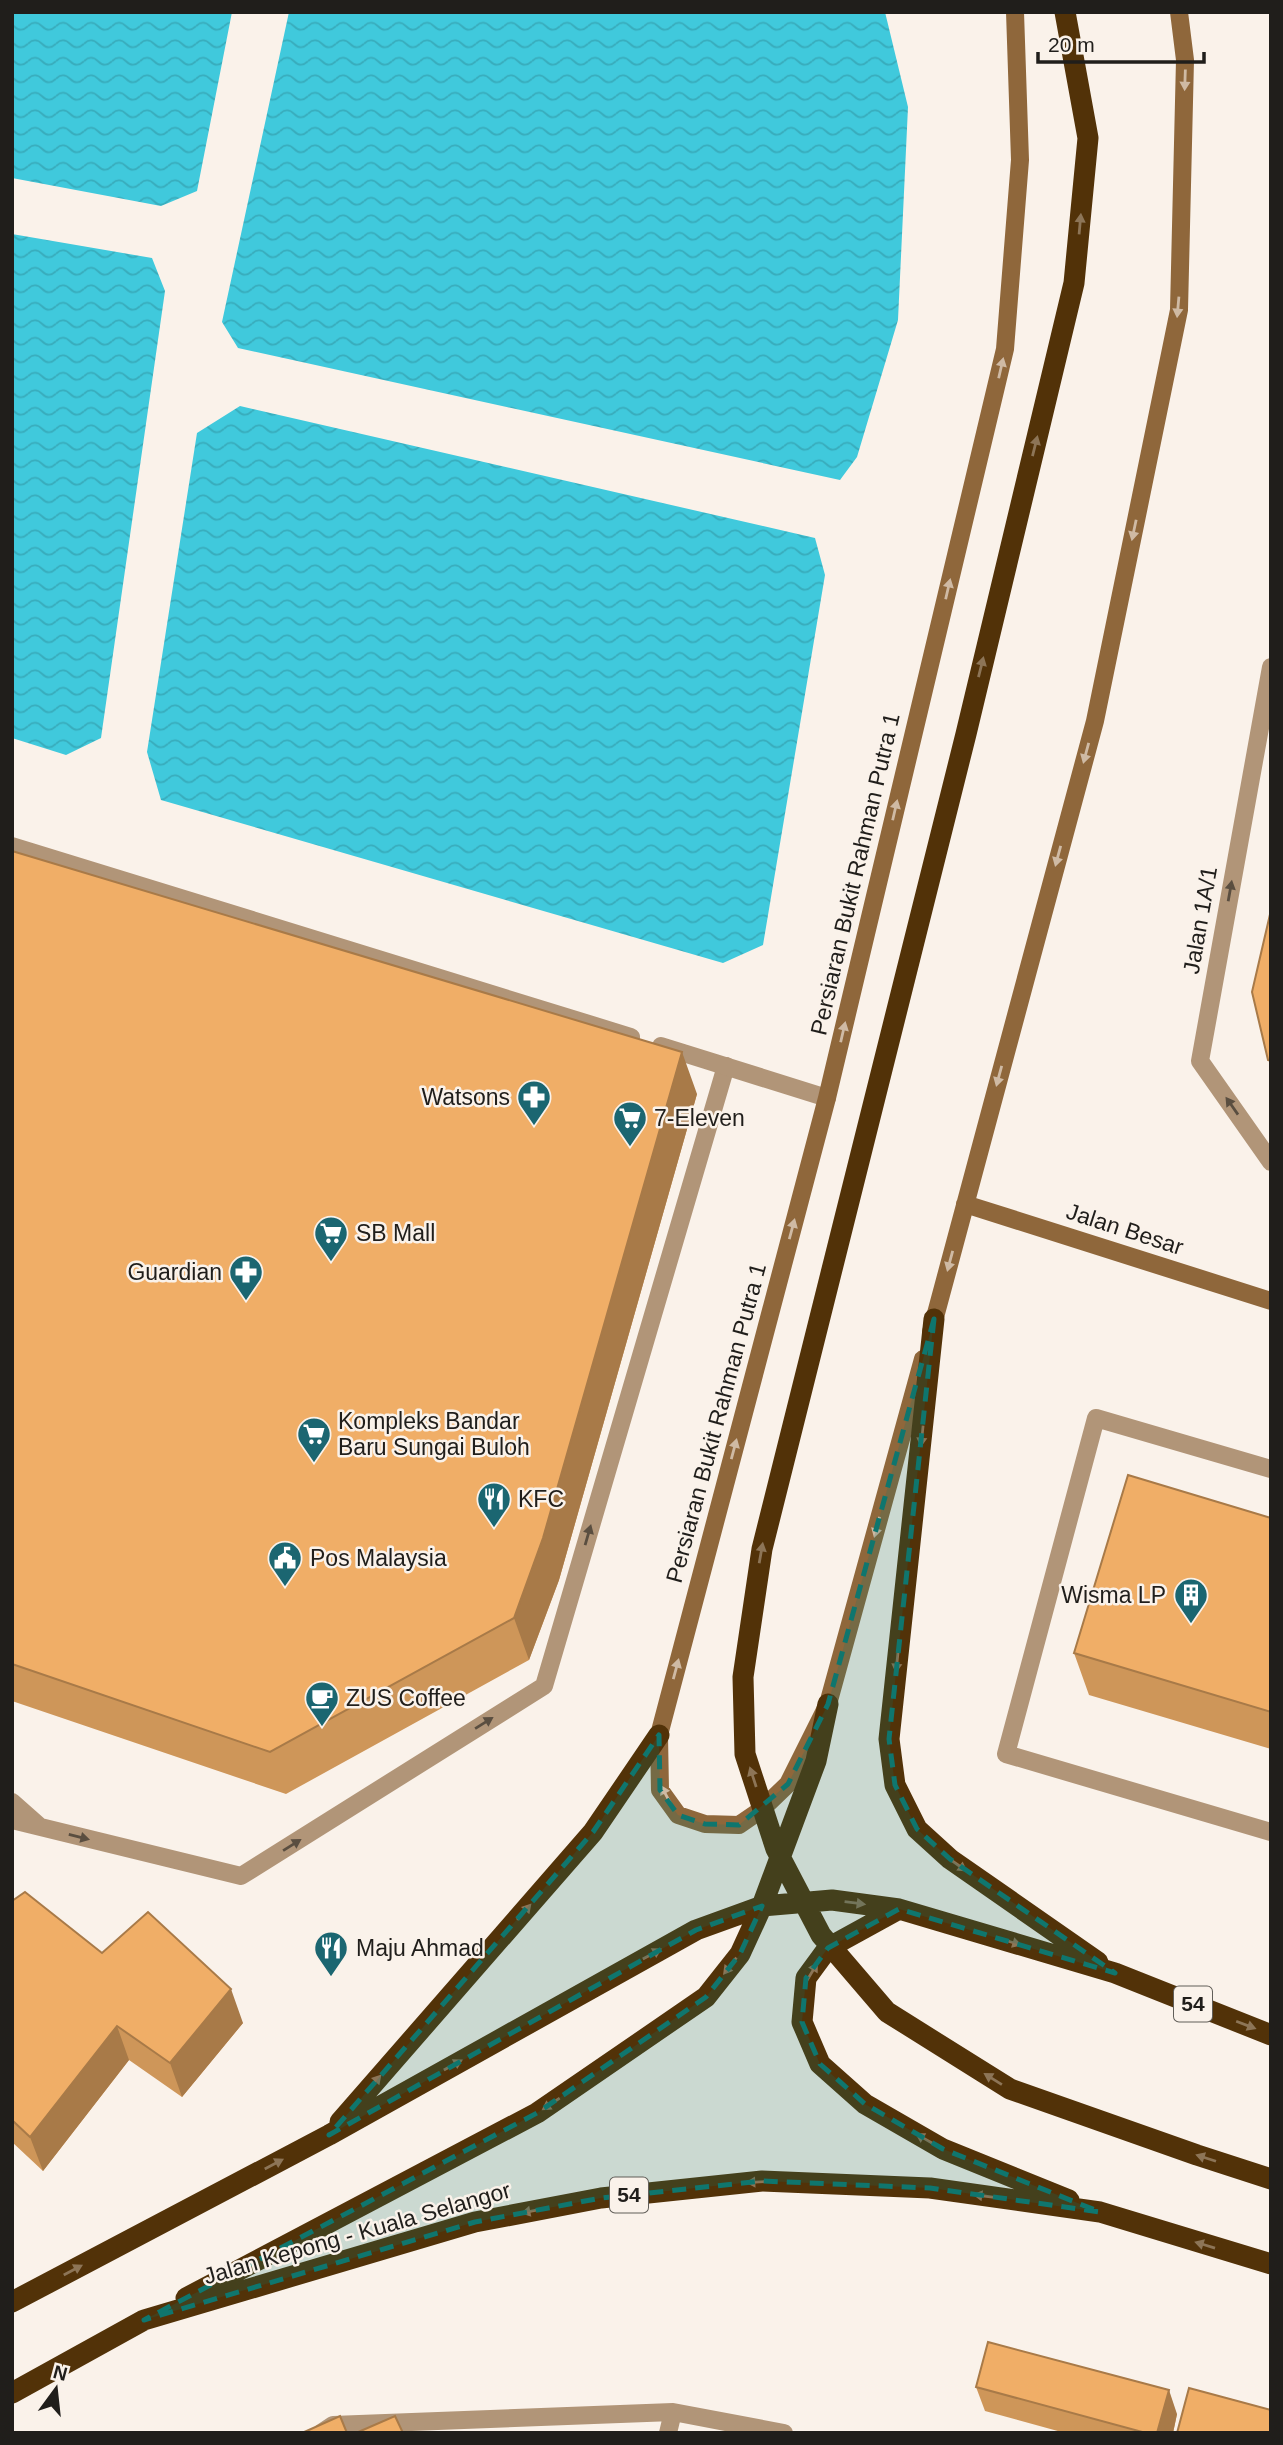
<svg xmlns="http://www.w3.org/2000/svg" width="1283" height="2445" font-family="Arial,sans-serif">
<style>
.water{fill:url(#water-waves)}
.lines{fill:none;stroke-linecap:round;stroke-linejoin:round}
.lane{stroke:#b19578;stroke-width:18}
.street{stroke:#b19578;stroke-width:18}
.secondary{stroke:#8f673b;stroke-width:18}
.highway{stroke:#523208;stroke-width:21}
.wall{fill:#ce9659}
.shaded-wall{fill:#a87a48}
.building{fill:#f0ae67;stroke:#a87a48;stroke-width:2}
.oneway{fill:#cfbaa4}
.oneway2{fill:#8d7557}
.oneway3{fill:#5a4e40}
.marked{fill:#0f766e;fill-opacity:0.2;stroke:#0f766e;stroke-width:5;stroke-dasharray:14 9;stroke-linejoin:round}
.labels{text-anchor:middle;stroke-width:5;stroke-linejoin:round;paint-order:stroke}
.shield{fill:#faf2ea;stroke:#615e59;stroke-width:2}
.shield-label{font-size:21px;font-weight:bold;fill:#201e1b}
.street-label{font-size:23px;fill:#201e1b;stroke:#faf2ea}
.poi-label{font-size:23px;fill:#201e1b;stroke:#faf2ea;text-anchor:start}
</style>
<defs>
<pattern id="water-waves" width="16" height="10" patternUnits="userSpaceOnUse" patternTransform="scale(1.75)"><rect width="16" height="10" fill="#40c9dc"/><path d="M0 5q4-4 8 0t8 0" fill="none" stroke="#38acbc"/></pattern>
</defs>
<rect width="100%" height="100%" fill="#faf2ea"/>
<path class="water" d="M12 12H232L197 191 161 206 12 178Z
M289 12H885L908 107 898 320 857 457 840 480 238 348 222 322Z
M12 234 152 258 165 291 101 738 66 755 12 738Z
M240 406 815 538 825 575 763 945 723 963 161 800 147 752 197 433Z"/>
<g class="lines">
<path class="lane" d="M1271 1469 1096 1418 1006 1754 1271 1832
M12 1802 38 1825
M12 1820 241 1876 544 1686 726 1066
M321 2433 333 2425 673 2412 784 2433
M668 2433 673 2412"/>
<path class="street" d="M1271 667 1200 1061 1271 1162
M12 846 631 1037
M661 1046 827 1098"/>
<path class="secondary" d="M965 1204 1271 1301
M931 1332 1095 721 1179 310 1185 60 1179 12
M923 1359 828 1704 788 1784 761 1810 739 1825 705 1824 678 1815 660 1790 659 1735 827 1098 1005 349 1020 160 1015 12"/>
<path class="highway" d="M1065 12 1088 138 1074 283 966 734 762 1549 743 1677 745 1754 776 1849 821 1935 887 2012 1010 2089 1197 2155 1271 2179
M934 1319 889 1739 895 1785 917 1829 950 1859 1098 1962
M899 1909 828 1948 806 1978 802 2022 820 2064 865 2104 943 2149 1069 2200
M340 2122 593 1832 659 1735
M186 2298 537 2113 706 1997 740 1954 762 1906 816 1761 828 1704
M12 2302 329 2135 696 1930 762 1906 832 1900 899 1909 1115 1973 1271 2035
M12 2393 144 2320 475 2222 601 2198 762 2181 930 2188 1100 2212 1271 2264"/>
</g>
<path class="wall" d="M12 851 697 1094 559 1580 529 1660 286 1794 12 1701Z
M1271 1518V1749L1089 1695 1074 1653Z
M12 1901 102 1953 243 2023 182 2097 129 2060 43 2171 12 2142Z
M976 2387 1177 2414 1173 2433H1065L985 2411Z"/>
<path class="shaded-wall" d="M682 1052 697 1094 559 1580 529 1660 514 1618Z
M231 1989 243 2023 182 2097 170 2063Z
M117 2026 129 2060 43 2171 30 2137Z
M1169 2390 1177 2414 1173 2433H1157Z"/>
<path class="building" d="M12 851 682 1052 543 1538 514 1618 270 1752 12 1664Z
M1271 910V1061L1268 1060 1252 992Z
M1128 1475 1271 1518V1712L1074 1653Z
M25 1892 102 1953 148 1912 231 1989 170 2063 117 2026 30 2137 12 2120V1901Z
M988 2342 1169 2390 1157 2433H1146L976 2387Z
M1189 2388 1271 2410V2433H1177Z
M340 2416 347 2433H302Z
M395 2416 403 2433H356Z"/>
<defs><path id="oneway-solid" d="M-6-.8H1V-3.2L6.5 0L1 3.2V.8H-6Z" transform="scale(1.75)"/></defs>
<g class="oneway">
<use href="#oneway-solid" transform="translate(1185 80) rotate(92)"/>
<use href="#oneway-solid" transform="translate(1178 307) rotate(95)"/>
<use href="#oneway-solid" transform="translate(1001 368) rotate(-77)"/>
<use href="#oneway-solid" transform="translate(1134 530) rotate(102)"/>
<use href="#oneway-solid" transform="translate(948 589) rotate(-77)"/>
<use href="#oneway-solid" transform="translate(1086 753) rotate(105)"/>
<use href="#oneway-solid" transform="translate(895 810) rotate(-77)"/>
<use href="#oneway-solid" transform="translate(1058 856) rotate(105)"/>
<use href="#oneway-solid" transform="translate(843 1032) rotate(-77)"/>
<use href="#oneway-solid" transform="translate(999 1076) rotate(105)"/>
<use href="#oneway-solid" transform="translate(792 1229) rotate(-75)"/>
<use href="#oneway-solid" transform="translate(950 1261) rotate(105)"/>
<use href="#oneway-solid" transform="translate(734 1449) rotate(-75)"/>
<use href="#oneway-solid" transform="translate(877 1527) rotate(105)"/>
<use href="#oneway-solid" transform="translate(676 1669) rotate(-75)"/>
<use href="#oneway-solid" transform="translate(666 1795) rotate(-118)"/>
</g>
<g class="oneway2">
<use href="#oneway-solid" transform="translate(1080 224) rotate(-85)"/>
<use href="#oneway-solid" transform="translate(1035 446) rotate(-76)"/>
<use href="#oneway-solid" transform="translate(981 667) rotate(-76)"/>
<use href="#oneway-solid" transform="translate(922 1436) rotate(96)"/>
<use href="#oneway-solid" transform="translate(761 1553) rotate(-80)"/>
<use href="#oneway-solid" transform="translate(897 1662) rotate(96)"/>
<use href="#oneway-solid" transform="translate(753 1777) rotate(-108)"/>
<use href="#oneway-solid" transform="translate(958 1865) rotate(35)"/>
<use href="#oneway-solid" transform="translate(855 1903) rotate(7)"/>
<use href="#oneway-solid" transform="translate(524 1912) rotate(-49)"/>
<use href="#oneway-solid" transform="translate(1011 1942) rotate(17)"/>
<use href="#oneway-solid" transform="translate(652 1954) rotate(-29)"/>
<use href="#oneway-solid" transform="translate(730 1966) rotate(128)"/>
<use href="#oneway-solid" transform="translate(812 1972) rotate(-59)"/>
<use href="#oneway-solid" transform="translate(1246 2025) rotate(21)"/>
<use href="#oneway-solid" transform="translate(453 2065) rotate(-29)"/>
<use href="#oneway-solid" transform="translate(993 2079) rotate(-148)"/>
<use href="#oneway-solid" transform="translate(374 2083) rotate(-49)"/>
<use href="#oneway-solid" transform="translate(551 2104) rotate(146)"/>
<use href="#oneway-solid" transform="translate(925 2139) rotate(-150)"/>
<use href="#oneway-solid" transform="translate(1206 2158) rotate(-162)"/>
<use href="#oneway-solid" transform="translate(274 2164) rotate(-28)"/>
<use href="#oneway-solid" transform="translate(757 2182) rotate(177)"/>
<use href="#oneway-solid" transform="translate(984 2196) rotate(-172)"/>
<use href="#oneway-solid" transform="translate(532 2211) rotate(169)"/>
<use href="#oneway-solid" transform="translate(1205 2245) rotate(-163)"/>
<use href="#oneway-solid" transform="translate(73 2270) rotate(-28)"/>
</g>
<g class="oneway3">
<use href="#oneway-solid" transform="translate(1230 891) rotate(-80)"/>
<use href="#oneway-solid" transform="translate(1232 1106) rotate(-125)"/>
<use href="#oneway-solid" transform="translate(588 1535) rotate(-74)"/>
<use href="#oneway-solid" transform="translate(484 1723) rotate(-32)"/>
<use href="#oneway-solid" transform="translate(79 1837) rotate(14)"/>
<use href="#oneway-solid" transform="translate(292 1845) rotate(-32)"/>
</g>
<path class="marked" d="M934 1319 889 1739 895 1785 917 1829 950 1859 1115 1973 899 1909 828 1948 806 1978 802 2022 820 2064 865 2104 943 2149 1100 2212 930 2188 762 2181 601 2198 475 2222 144 2320 537 2113 706 1997 740 1954 762 1906 696 1930 329 2135 593 1832 659 1735 660 1790 678 1815 705 1824 739 1825 788 1784 828 1704Z"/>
<defs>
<g id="pharmacy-pin" transform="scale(1.75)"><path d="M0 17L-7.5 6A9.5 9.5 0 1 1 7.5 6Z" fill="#1b6671" stroke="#faf2ea"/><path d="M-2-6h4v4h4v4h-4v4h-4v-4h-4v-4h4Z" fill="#fff"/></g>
<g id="supermarket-pin" transform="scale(1.75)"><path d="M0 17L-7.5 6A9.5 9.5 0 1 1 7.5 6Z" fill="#1b6671" stroke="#faf2ea"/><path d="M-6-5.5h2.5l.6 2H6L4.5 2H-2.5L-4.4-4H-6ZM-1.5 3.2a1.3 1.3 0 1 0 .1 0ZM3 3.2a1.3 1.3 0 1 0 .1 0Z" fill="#fff"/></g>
<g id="restaurant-pin" transform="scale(1.75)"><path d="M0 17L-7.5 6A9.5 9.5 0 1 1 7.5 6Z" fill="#1b6671" stroke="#faf2ea"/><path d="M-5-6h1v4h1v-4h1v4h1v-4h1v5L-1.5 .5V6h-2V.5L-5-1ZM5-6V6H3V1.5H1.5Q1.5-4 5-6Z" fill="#fff"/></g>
<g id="civic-pin" transform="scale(1.75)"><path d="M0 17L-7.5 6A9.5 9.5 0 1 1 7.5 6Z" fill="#1b6671" stroke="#faf2ea"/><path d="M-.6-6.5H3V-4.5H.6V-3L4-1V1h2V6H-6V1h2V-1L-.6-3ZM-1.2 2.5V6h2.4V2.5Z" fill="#fff"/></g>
<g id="building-pin" transform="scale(1.75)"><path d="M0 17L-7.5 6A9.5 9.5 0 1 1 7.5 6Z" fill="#1b6671" stroke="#faf2ea"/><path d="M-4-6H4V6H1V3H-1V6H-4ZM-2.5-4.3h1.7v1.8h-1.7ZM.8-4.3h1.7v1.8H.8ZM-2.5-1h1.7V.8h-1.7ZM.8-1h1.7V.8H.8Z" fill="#fff"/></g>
<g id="cafe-pin" transform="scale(1.75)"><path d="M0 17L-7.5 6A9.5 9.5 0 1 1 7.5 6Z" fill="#1b6671" stroke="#faf2ea"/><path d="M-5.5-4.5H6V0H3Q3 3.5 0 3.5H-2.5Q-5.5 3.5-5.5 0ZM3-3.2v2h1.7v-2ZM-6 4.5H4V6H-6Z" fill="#fff"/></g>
</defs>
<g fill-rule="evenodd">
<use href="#pharmacy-pin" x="534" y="1097"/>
<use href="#supermarket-pin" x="630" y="1118"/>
<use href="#supermarket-pin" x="331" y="1233"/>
<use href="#pharmacy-pin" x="246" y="1272"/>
<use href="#supermarket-pin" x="314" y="1434"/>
<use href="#restaurant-pin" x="494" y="1499"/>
<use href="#civic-pin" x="285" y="1558"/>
<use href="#building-pin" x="1191" y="1595"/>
<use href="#cafe-pin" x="322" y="1698"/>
<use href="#restaurant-pin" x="331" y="1948"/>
</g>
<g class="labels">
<g class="shield">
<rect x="1174" y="1986.5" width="38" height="35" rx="5"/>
<rect x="610" y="2177.5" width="38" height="35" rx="5"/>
</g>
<g class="shield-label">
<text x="1193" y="2011">54</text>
<text x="629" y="2202">54</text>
</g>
<g class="street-label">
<text transform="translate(855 874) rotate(-77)" y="8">Persiaran Bukit Rahman Putra 1</text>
<text transform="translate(1200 920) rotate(-80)" y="8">Jalan 1A/1</text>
<text transform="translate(1125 1229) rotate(18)" y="8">Jalan Besar</text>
<text transform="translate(716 1423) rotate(-75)" y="8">Persiaran Bukit Rahman Putra 1</text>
<text transform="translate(357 2233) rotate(-16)" y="8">Jalan Kepong - Kuala Selangor</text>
</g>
<g class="poi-label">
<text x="510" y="1105" text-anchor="end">Watsons</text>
<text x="654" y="1126">7-Eleven</text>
<text x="356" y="1241">SB Mall</text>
<text x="222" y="1280" text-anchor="end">Guardian</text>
<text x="338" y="1429">Kompleks Bandar<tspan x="338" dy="26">Baru Sungai Buloh</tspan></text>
<text x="518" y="1507">KFC</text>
<text x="310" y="1566">Pos Malaysia</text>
<text x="1166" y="1603" text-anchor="end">Wisma LP</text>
<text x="346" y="1706">ZUS Coffee</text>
<text x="356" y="1956">Maju Ahmad</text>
</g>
</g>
<rect width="1283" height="2445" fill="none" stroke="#201e1b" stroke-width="28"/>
<g transform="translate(56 2389) rotate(15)" stroke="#faf2ea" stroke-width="5" paint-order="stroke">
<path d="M0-5L12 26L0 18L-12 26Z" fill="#201e1b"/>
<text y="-10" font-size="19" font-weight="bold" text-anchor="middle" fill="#201e1b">N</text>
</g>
<path d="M1038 52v10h166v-10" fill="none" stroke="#201e1b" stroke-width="3.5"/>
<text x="1048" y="52" font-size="21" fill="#201e1b" stroke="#faf2ea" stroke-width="5" paint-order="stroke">20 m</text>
</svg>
